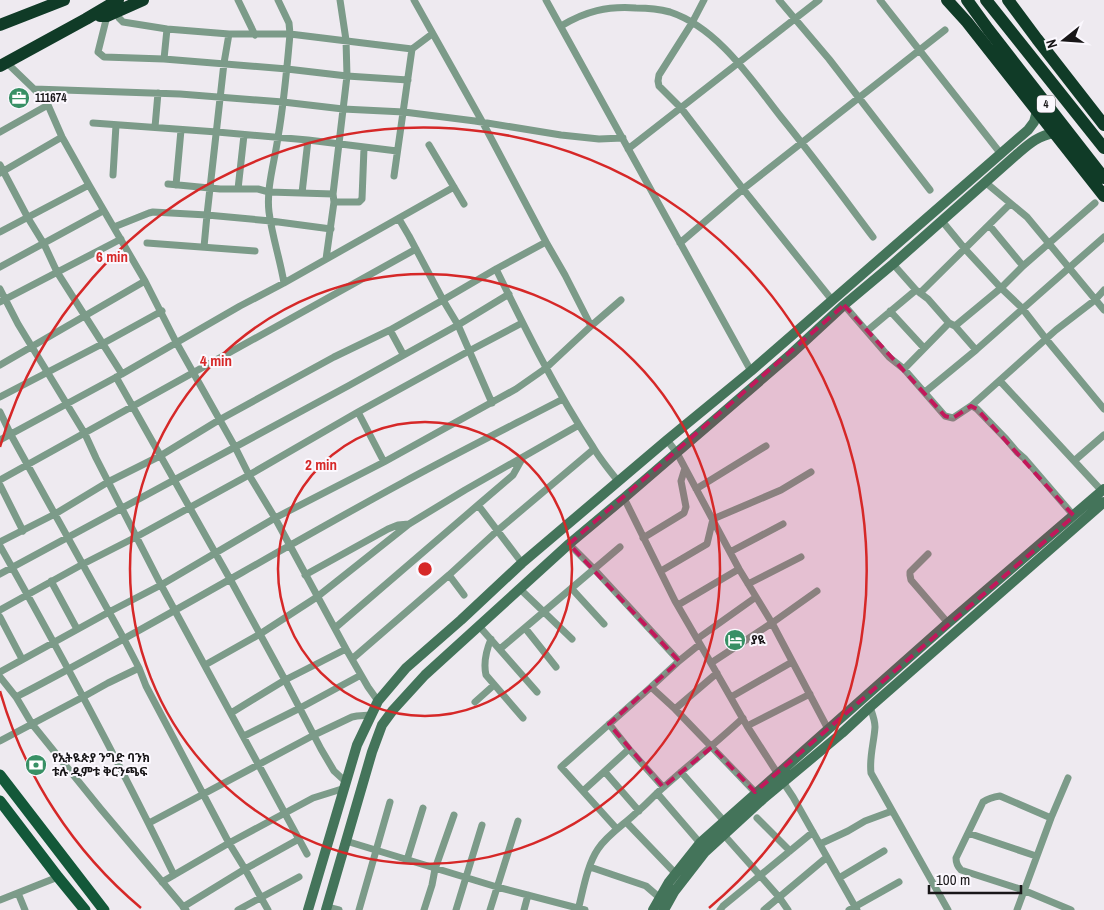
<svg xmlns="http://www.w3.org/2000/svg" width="1104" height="910" font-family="'Archivo Narrow','Noto Sans Ethiopic',sans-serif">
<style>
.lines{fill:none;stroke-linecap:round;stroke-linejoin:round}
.street{stroke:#7c9b89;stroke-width:7}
.secondary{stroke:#44745a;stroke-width:10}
.primary{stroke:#135839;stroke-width:11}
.highway{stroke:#103b27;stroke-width:12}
.marked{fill:#c2185b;fill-opacity:0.2;stroke:#c2185b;stroke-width:4;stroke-dasharray:10 6;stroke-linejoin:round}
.ring{fill:none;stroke:#d62828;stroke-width:2.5}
.labels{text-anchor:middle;stroke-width:4;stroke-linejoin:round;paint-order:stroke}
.shield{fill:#fbf8fe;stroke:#5c5a5d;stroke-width:1}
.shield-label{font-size:11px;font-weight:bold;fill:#181618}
.poi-label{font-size:12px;font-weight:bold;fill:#181618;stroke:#fbf8fe;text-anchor:start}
.centre{fill:#d62828;stroke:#fbf8fe;stroke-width:2.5}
.ring-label{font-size:15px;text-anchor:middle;font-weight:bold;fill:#d62828;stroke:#fbf8fe;stroke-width:4;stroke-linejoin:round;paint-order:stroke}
</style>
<rect width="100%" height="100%" fill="#eeeaf0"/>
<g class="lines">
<path class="street" d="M238 0 255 35
M278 0 289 23 290 34C287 68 284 103 278 137 275 160 266 188 269 212 272 236 280 259 284 283
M414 0 483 123 546 242 565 275 591 326
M546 0 751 371
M704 0 692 23 659 75 658 81 659 86 681 108 743 189 832 300
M779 0 829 59 930 190
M880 0 1001 154
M117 11 119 18 123 22 167 29 229 34H290L412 49 432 34
M107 16 98 52 104 57 164 59 287 69 347 76 408 80
M561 26C586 11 607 6 636 8 647 8 659 9 670 12 718 28 751 79 781 117 813 156 843 197 873 237
M164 59 167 29
M7 63 34 89 48 105 62 137 89 185 145 281 176 342 235 447 249 475 275 518 346 649 368 687 378 701
M34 89 180 94 283 102 343 109 404 112 475 121 561 135 599 139 623 138
M93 123 217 132 308 140 397 151
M155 127 158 93
M0 132 48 105
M429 145 464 204
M628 149 819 0
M0 165 28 218 44 244 57 272 122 374
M0 173 62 137
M113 175 116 125
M394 176 412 49
M985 182 1027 217 1104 310
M168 184 220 189H258L269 192 333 194
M176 185 181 130
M238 189 244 135
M302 193 308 140
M334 202H359L362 199 364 148
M942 221 965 249 1001 288 1022 308 1046 339 1104 409
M989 225 1023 266
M114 227 149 213 153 212 207 215 224 63 229 34
M0 232 89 185
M147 243 255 251
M680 243 743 189 945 30
M204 247 207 215 271 221 331 229
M326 259 334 202 333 194 347 76 346 40 340 0
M893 264 916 290 928 299 949 323 955 326 976 350
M0 267 103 211
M496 269C526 330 556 391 593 447 600 459 609 470 618 481
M0 289 18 324 85 434 96 458 161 585 307 854
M920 293 1010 204
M0 302 121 239
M844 305 889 357 904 369 945 416 953 418 971 406 1056 330 1095 300 1104 290
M890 311 924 348
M955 326 1001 288 1023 266 1095 203
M390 330 403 354
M867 331 916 290
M0 365 145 281
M904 369 949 323
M116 377 230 579 285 680 321 749 334 771 346 782
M1000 381 1102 491
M925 392 976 350 1104 237
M0 397 102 344 162 311
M492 403 458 325 443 300 496 269 546 242
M971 406 974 407 977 409 1006 439 1017 452 1025 459 1074 516
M0 412 11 435 124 639 139 668 146 686 229 843 245 869 268 910
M358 412 384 462
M0 440 122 374 240 306 284 283 454 187
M667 440 677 453 739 569 772 623 828 729
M1074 461 1104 435
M0 480 416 249
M0 485 23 531
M696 489 766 446
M624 498 675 601 700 644 747 726 783 782 793 797 857 910
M478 505 513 475 522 459
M643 538 684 513 686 507 681 481 685 468
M0 542 55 514 108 482 160 456 219 420 334 357 390 330 443 300 409 236 399 219
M569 544 595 570 679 661
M0 546C61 654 120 764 174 875
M730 552 783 524
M928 554 910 572V575L911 580 948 623
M661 571 707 544 713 519 781 490 811 472
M0 574 348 386 458 325 509 294
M305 575 388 529 398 525 409 524
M449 575 464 595
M51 581 77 629
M748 584 801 557
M520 589 572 639
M572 589 604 624
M678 605 739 569
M0 610 83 564 136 537 249 475 358 412 469 351 522 323
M0 617 22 659
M479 626 537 692
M335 628 478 505 522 563
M525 628 556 667
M491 639C486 651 483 662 486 675L523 718
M697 639 756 597
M500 649 620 547
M352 659 449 575 497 531 594 449
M711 663 772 623 817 591
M205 665 260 634 317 597 409 524 465 490 579 425
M0 672 109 612 161 585 275 518 384 462 516 389 546 368 591 326 621 300
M0 677 16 697 32 724 100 808 186 910
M651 687 679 661 700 644
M16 697C147 629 273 553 402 483 455 454 509 427 563 399
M731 697 792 662
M475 702 494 685
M870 707C872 713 875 720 875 727 874 743 869 757 871 773L948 910
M675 709 717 673
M231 713 285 680 346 649
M609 724 629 749 663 787
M747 726 810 694
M244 736 300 708 361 675
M0 741 83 697 108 683 139 668
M605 772 639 811
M681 772 724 821
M583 791 629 749
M657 793 700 843
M757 818 790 851
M1051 818 1000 796C993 797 989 798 983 802L956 858C956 863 957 866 961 870L1023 890 1071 910
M626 822 676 874
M149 823 314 735 352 717 357 716 371 715
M617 829 561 767 651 687 675 709 755 792
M968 833 1036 856
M724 835 779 897 788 910
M346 841 497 887 585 910
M820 844 848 831 865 821 892 811
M407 860 423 808
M590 867 646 886 660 898
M839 878 884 851
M162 882 229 843 313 798 345 788
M18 893 25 910
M0 900 58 877
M183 907 245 869 299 839
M327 907 339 910
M238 910 299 877
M359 910 390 802
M424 910 432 885 435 869 454 815
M456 910 482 825
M490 910 518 821
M524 910 528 895
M578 910C583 891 587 865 598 849 608 834 625 824 637 812 647 804 655 794 665 786 691 763 717 742 743 718
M720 910 723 906 813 832
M764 910 827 857
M849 910 899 882
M1017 910 1051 818 1068 778"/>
<path class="secondary" d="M308 910 357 745 378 701 406 668 461 620 522 563 667 440 751 371 1028 130 1034 122 1037 111
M326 910 372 752 382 725 393 710 425 675 569 544 624 498 791 354 844 305 893 264 1015 156C1028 145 1037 136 1054 133
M653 910 669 882 700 843 948 623 1104 489
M664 910 674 892 705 852 763 799 842 733 870 707 1104 502"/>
<path class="primary" d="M0 775 104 910
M0 801 58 877 85 910"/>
<path class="highway" d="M947 0 967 22 1104 196
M967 0 988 29 1104 178
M986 0 1104 148
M1008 0 1037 39 1104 125
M100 16H107L143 0
M0 25 64 0
M0 66 86 19 118 0"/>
</g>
<path class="marked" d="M844 305 945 416 953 418 971 406 977 409 1074 516 755 792 712 747 663 787 609 724 679 661 569 544Z"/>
<g class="ring">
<circle cx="425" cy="569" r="147"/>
<circle cx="425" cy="569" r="295"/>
<path d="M141 908A442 442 0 0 1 0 691M0 447A442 442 0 1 1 709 908"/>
</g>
<defs>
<g id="office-disc" transform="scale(1.125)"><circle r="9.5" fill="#389065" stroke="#fbf8fe"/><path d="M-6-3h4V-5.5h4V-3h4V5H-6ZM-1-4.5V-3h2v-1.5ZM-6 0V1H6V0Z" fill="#fff"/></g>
<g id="hotel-disc" transform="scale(1.125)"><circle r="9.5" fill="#389065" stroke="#fbf8fe"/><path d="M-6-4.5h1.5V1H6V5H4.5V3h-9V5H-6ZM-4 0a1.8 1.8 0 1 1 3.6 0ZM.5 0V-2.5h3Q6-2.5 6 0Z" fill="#fff"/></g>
<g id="bank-disc" transform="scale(1.125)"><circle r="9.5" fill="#389065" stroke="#fbf8fe"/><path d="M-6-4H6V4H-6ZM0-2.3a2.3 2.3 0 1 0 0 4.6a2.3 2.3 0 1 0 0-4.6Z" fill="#fff"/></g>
</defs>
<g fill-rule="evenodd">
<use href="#office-disc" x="19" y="98"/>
<use href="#hotel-disc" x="735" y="640"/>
<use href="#bank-disc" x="36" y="765"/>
</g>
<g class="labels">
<rect class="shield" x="1037" y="95.5" width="18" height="17" rx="4"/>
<g class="shield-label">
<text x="1046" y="108">4</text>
</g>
<g class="poi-label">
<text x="35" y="102">111674</text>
<text x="751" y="644">ያዪ</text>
<text x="52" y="762">የኢትዪጵያ ንግድ ባንክ<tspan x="52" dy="14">ቱሉ ዲምቱ ቅርንጫፍ</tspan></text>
</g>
</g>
<circle cx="425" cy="569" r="8" class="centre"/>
<g class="ring-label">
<text x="112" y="262">6 min</text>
<text x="216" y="366">4 min</text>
<text x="321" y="470">2 min</text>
</g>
<g transform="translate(1064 40) rotate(253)" stroke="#fbf8fe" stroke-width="4" paint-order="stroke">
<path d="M0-4L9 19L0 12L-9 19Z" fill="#181618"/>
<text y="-8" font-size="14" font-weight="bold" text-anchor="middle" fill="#181618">N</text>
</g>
<path d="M929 885v8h92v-8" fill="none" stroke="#181618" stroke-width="2.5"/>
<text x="936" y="885" font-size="15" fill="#181618" stroke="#fbf8fe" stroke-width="4" paint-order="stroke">100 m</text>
</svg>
